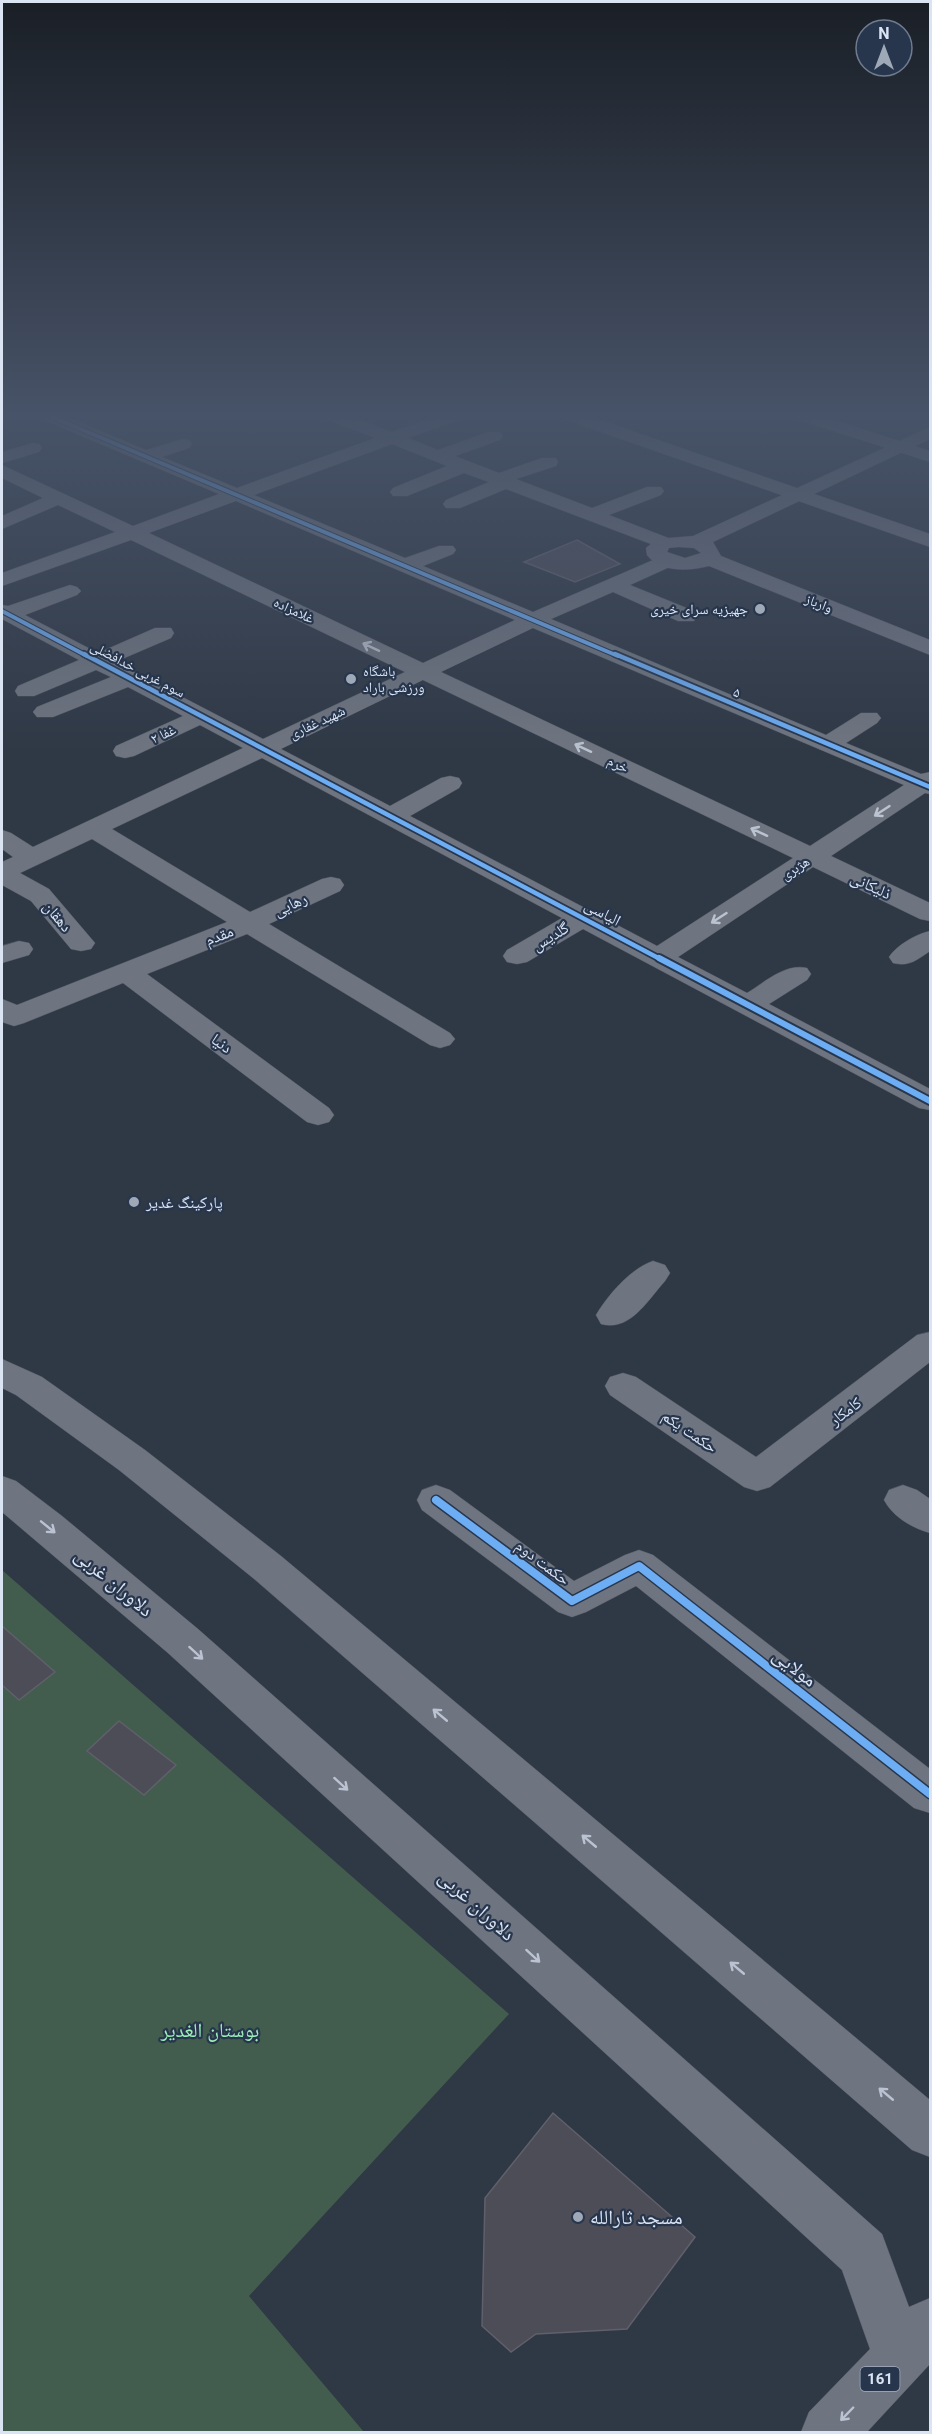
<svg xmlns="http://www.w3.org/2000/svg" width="932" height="2434" font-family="Roboto,'Noto Naskh Arabic',sans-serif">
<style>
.green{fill:#425d4d}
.building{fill:#4d4d58;stroke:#60606b;stroke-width:1.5}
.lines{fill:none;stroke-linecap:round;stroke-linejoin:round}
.minor-casing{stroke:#4c545f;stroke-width:1}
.major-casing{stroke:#4c545f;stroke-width:1}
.minor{fill:#6f7580;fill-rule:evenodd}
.major{fill:#6f7481;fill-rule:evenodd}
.cycleway-far3-casing{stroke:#27364d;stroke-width:6}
.cycleway-far2-casing{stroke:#27364d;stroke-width:8}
.cycleway-far1-casing{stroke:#27364d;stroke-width:10}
.cycleway-casing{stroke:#27364d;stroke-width:11}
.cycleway-far3{stroke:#6dadf4;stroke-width:4}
.cycleway-far2{stroke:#6dadf4;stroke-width:4.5}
.cycleway-far1{stroke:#6dadf4;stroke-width:6}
.cycleway{stroke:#6dadf4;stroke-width:8}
.oneway{stroke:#bbc3d0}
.oneway2{stroke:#bbc2d1}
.poi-dot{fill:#9fa8b6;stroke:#27364d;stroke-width:2}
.labels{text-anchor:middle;stroke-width:4.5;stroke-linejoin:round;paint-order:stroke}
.far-street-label{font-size:14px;fill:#dbe4f3;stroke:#27364d}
.far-poi-label{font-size:14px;fill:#dbe4f3;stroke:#27364d;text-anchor:end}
.shield{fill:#27364d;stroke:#a5b0c1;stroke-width:1.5}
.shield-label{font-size:15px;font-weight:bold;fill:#dbe4f3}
.street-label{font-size:16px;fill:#dbe4f3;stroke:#27364d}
.poi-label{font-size:16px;fill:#dbe4f3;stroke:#27364d;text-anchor:start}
.near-street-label{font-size:20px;fill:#dbe4f3;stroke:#27364d}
.near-park-label{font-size:20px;fill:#9ceeb7;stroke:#27364d}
.near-poi-label{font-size:20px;fill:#dbe4f3;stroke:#27364d;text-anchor:start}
</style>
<rect width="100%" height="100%" fill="#2f3845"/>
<path class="green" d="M2 1570 509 2014 249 2296 364 2432H2Z"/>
<path class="building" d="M577 540 620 564 575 582 524 562Z
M2 1626 55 1672 19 1700 2 1685Z
M119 1721 176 1765 144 1795 87 1751Z
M553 2113 695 2237 627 2329 536 2334 511 2352 482 2326 485 2198Z"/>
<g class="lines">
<g class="minor-casing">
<path id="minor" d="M36 414H60L146 450 183 439 189 440 192 444 189 448 162 457 237 488 375 438 323 418 320 414H344L392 432 442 414H467L464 418 408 438 438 450 488 432H500L503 436 500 440 455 456 499 473 542 458H556L558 462 556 466 516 479 592 508 647 487H661L664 491 661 495 609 515 671 539 674 543 671 547 664 549 506 489 460 508H446L443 504 446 500 489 482 464 473 407 496H393L390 492 393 488 447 466 392 444 254 495 405 558 439 546H453L456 550 453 554 423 566 533 612 660 557H674L677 561 674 565 630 585 694 611 697 616 694 621H678L613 592 551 619 826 735 861 713H877L881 718 877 723 846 743 921 774 930 772V794L925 793 831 856 930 903V921L920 919 813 867 678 957 747 993C765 982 785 963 807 968L811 974 807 980 769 1004 930 1089V1110L919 1108 583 929 527 962 517 964 507 962 503 956 507 950 562 918 262 758 112 829 250 912 322 879 331 877 340 879 344 885 340 891 269 924 450 1033 455 1039 450 1045 440 1048 430 1045 247 934 147 974 329 1108 334 1115 329 1122 318 1125 307 1122 123 983 24 1023 14 1026 2 1022V999L17 1005 227 922 92 839 20 873 49 889 95 943 91 949 81 951 71 949 31 901 2 885V862L13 857 2 849V830L11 833 33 847 243 748 200 725 134 756 125 758 116 756 113 751 116 746 183 716 128 687 53 717H37L33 712 37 707 111 677 96 670 34 696H18L15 691 18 686 79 660 2 619V605L8 606 70 585 77 587 81 591 77 595 25 615 98 653 155 628H171L174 633 171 638 115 662 263 739 405 672 131 540 2 586V573L115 532 58 505 2 529V516L43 498 2 478V465L133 526 219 494 39 418ZM236 501 515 620 423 663 149 533ZM533 628 904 785 810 846 441 672ZM423 680 793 858 657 946 410 816 459 788 462 783 459 778 450 776 441 778 390 806 281 749Z
M558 414H583L930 534V547L561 418Z
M790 414H816L930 451V462L793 418Z
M33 443 39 444 42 448 39 452 2 463V452Z
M930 931V951C917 960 909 967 893 963L889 957C897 945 916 934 930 931Z
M19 941 29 943 33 949 29 955 2 963V946Z
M653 1261 665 1265 670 1273 665 1281C647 1301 630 1332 601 1324L596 1315C607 1296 631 1268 653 1261Z
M930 1332V1362L770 1487 757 1491 744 1487 610 1395 605 1386 610 1377 623 1373 636 1377 756 1457 917 1335Z
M436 1485 450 1490 574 1581 625 1555 639 1550 653 1555 930 1769V1813L914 1808 636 1586 586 1612 572 1617 558 1612 422 1510 417 1500 422 1490Z
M903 1485 917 1490 930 1499V1533C912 1528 893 1517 884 1500L889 1490Z"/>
</g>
<g class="major-casing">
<path id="major" d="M930 427V439L713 542 721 556 930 640V655L709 566C690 571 660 573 647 555L646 548 657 539 693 536ZM679 547 694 548 701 553 685 558 667 552 669 548Z
M2 1359 42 1377 145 1450 281 1556 930 2100V2157L912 2150 253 1578 119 1470 16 1395 2 1388Z
M2 1476 16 1481 62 1516 198 1629 882 2234 909 2307 930 2298V2364L867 2432H801L809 2412 870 2349 842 2270 168 1653 2 1512Z"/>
</g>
<use href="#minor" class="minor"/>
<use href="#major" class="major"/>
<g class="cycleway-far3-casing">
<path id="cycleway-far3" d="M45 414 618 656
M2 611 87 656"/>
</g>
<g class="cycleway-far2-casing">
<path id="cycleway-far2" d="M84 654 662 960
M615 654 930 787"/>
</g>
<g class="cycleway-far1-casing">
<path id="cycleway-far1" d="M659 958 930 1101"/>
</g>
<g class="cycleway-casing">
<path id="cycleway" d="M436 1500 572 1601 639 1566 930 1794"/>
</g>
<use href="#cycleway-far3" class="cycleway-far3"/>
<use href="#cycleway-far2" class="cycleway-far2"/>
<use href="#cycleway-far1" class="cycleway-far1"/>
<use href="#cycleway" class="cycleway"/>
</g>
<defs><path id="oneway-shaft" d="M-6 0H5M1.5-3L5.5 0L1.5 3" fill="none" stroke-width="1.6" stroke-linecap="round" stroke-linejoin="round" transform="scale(1.5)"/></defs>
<g class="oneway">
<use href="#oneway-shaft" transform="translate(371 647) rotate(-155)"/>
<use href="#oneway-shaft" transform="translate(583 748) rotate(-155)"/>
<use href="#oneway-shaft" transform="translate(882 811) rotate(147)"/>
<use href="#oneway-shaft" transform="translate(759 832) rotate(-155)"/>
<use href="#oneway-shaft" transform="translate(719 918) rotate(147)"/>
</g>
<g class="oneway2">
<use href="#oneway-shaft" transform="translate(48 1527) rotate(39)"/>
<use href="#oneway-shaft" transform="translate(196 1653) rotate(42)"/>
<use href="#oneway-shaft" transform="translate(440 1715) rotate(-140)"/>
<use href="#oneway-shaft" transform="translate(341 1784) rotate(42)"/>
<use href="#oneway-shaft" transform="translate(589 1841) rotate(-140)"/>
<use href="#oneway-shaft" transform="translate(533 1956) rotate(42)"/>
<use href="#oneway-shaft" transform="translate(737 1968) rotate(-140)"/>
<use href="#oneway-shaft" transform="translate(886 2094) rotate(-140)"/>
<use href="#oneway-shaft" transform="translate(847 2414) rotate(134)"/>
</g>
<linearGradient id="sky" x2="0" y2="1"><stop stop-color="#1a1f26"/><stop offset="0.55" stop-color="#475368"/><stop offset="1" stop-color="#475368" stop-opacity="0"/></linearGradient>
<rect width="932" height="755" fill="url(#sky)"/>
<g class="poi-dot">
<circle cx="760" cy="609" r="6"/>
<circle cx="351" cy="679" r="6"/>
<circle cx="134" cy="1202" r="6"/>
<circle cx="578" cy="2217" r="6"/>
</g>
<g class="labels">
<g class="far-street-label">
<text transform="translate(819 603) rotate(22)" y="5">وارباز</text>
<text transform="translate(294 610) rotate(25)" y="5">غلامزاده</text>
<text transform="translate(138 669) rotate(28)" y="5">سوم غربی خدافضلی</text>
<text transform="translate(737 692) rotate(23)" y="5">۵</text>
<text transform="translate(317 722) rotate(-25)" y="5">شهید غفاری</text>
<text transform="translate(163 734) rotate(-25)" y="5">غفا ۲</text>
<text transform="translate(618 764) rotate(25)" y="5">خرم</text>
<text transform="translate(795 868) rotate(-33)" y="5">هژبری</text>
</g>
<g class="far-poi-label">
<text x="748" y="614">جهیزیه سرای خیری</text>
<text x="363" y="676" text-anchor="start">باشگاه<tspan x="363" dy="16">ورزشی باراد</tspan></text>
</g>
<rect class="shield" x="860.5" y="2367" width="39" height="24" rx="4.5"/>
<g class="shield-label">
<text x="880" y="2384">161</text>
</g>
<g class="street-label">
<text transform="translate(871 885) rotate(25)" y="6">ذلیکانی</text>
<text transform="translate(290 904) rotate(-25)" y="6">رهایی</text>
<text transform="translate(603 912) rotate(28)" y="6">الیاسی</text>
<text transform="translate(58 916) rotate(50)" y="6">دهقان</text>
<text transform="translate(219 935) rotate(-22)" y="6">مقدم</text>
<text transform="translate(550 936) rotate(-31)" y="6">گلدیس</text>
<text transform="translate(222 1043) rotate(37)" y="6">دنیا</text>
<text transform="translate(845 1411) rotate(-37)" y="6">کامکار</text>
<text transform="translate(690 1431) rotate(34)" y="6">حکمت یکم</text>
<text transform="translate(543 1562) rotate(37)" y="6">حکمت دوم</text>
</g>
<g class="poi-label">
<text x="146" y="1208">پارکینگ غدیر</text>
</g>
<g class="near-street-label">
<text transform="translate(114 1582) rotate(40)" y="7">دلاوران غربی</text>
<text transform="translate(795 1667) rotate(38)" y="7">مولایی</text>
<text transform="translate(477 1905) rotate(42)" y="7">دلاوران غربی</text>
</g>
<g class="near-park-label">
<text x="210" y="2037">بوستان الغدیر</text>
</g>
<g class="near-poi-label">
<text x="590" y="2224">مسجد ثارالله</text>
</g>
</g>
<rect width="932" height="2434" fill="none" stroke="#dbe4f3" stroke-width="6"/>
<g transform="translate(884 48)"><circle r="28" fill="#27364d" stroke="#6f7c8f" stroke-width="1.5"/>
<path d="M0-4.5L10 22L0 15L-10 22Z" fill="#9fa8b6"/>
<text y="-9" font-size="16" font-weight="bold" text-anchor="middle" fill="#dbe4f3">N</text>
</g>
</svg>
